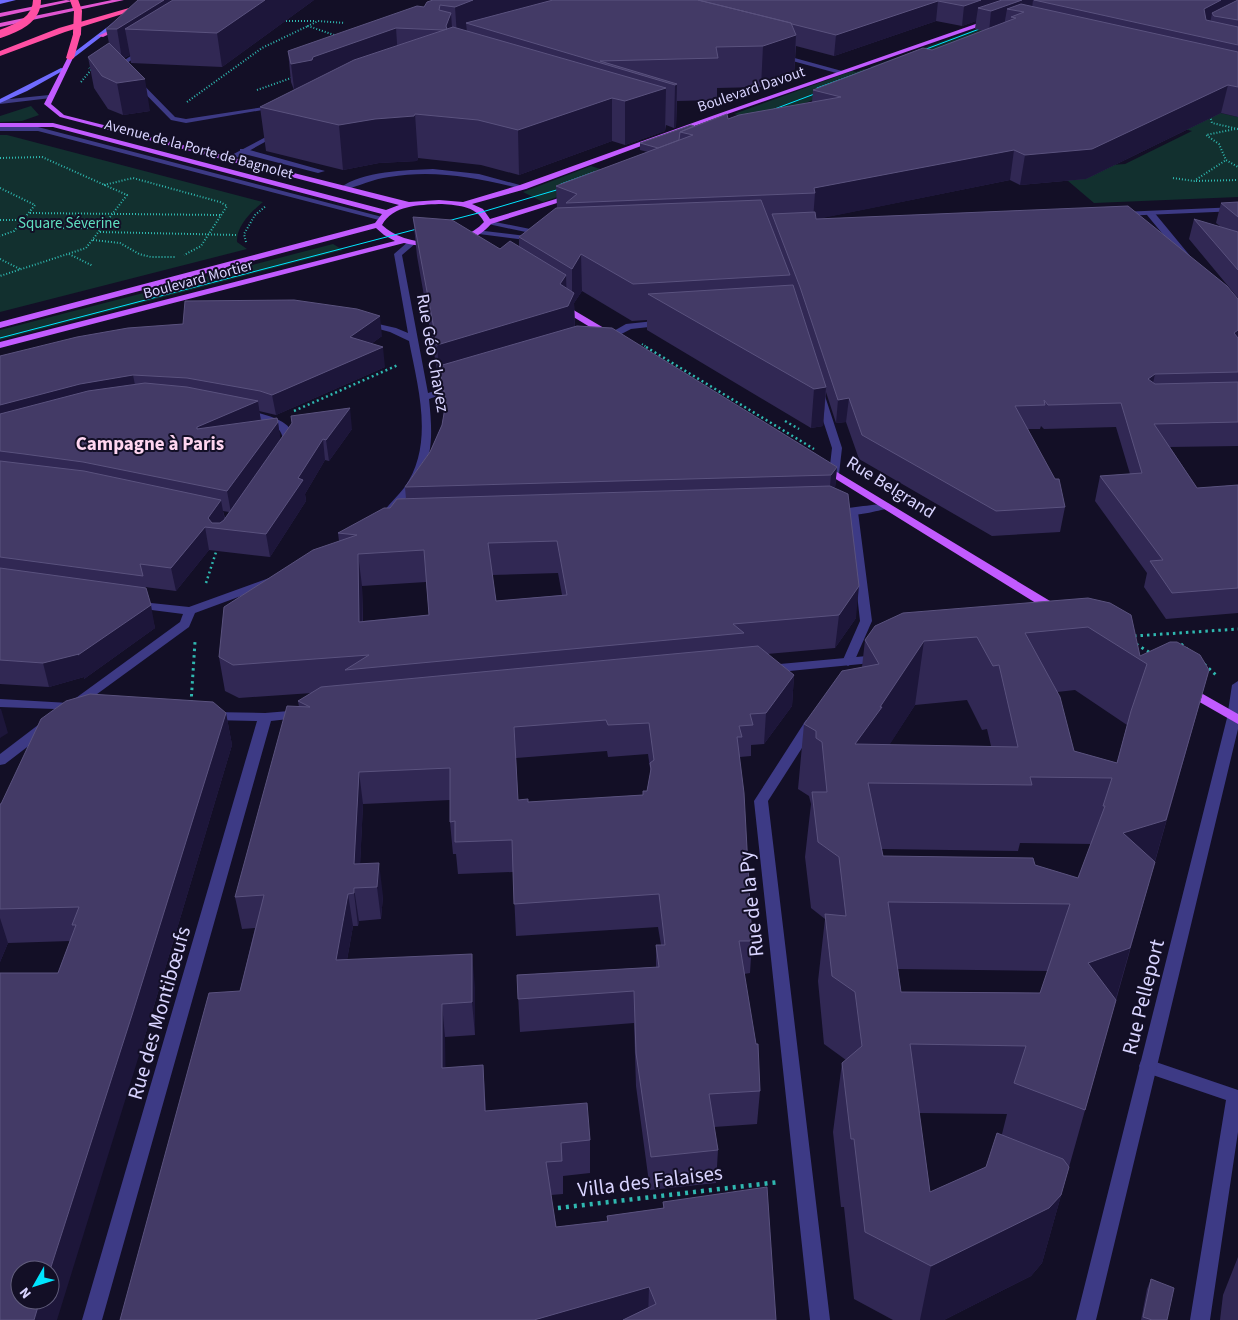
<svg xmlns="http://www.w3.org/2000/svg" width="1238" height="1320" font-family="'Source Sans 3',sans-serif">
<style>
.green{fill:#12302f}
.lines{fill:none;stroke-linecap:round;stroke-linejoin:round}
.path-far3{stroke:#2fb8b0;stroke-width:2;stroke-dasharray:1 2;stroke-linecap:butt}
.path-far2{stroke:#2fb8b0;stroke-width:2.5;stroke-dasharray:2 3;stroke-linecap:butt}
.path-far1{stroke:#2fb8b0;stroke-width:3;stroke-dasharray:2.5 4;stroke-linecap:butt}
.path{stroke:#2fb8b0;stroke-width:4.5;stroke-dasharray:3 5;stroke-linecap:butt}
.service{fill:#3d3a85;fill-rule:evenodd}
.pedestrian{fill:#3d3a85;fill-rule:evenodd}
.minor{fill:#3d3a85;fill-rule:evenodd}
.tertiary{fill:#3d3a85;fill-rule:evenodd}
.secondary{fill:#6f6bff;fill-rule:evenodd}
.primary{fill:#c25bff;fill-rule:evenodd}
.trunk{fill:#e055d1;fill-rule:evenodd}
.motorway{fill:#ff4fa3;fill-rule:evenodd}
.tram{stroke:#00e5ff;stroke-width:1}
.motorway-bridge{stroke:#ff4fa3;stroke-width:8}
.wall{fill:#312854;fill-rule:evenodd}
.shaded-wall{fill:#1d163a}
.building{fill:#433a66;stroke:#5a527e;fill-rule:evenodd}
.labels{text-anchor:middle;stroke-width:4;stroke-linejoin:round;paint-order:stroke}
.far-street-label{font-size:15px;fill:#d9d4ff;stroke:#130f26}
.far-park-label{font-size:15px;fill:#5fe0c0;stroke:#130f26}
.street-label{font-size:18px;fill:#d9d4ff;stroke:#130f26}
.neighbourhood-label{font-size:19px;font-weight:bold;fill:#ffd6f0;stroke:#130f26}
.near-street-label{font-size:21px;fill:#d9d4ff;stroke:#130f26}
</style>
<rect width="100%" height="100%" fill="#130f26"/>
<path class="green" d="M1058 0H1076L883 70 870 67Z
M864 69 876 73 872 77 759 121 734 114 852 71 856 72Z
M1172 102 1238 117V197L1094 203 1054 169 1125 164 1192 131 1147 119Z
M31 106 39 115 22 121 0 122V116Z
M0 135H7L263 202C252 211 236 226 237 242L247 249 0 312Z
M591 166 619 175 543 202 523 192Z
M333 244 343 250 0 340V330Z"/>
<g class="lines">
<path class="path-far3" d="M283 21H314
M337 36 308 26 318 21 345 23
M81 82 91 70 89 68
M257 90 294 77
M187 102 262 48 308 26
M1210 116 1212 123 1238 129
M1235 129 1206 135 1219 144 1226 160 1238 167
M0 158 42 157 127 195 86 248 0 276
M1173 178 1194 181 1226 160
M1196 181 1238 180
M104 185 133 178 220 202 227 206 201 246 184 255
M0 188 35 205 14 231 0 236
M30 213 220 215
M0 220H24
M18 228H101
M100 232 237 235
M93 240 120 243 139 254 151 257H175
M246 242 244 234 255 215 266 206
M69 254 93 266
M0 259 20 269
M642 344 648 348"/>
<path class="path-far2" d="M646 347 814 449
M294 411 398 365
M785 421 799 429
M206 583 217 549"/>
<path class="path-far1" d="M1134 636 1238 629
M1136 644 1152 654
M1181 644 1188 650
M1204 664 1216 675
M191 703 195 642"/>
<path class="path" d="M550 1209 779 1182"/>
<path class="service" d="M49 95 52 97 51 98 0 104V100Z
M0 127H38L386 218 379 220 38 131H0Z
M240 149H246L325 171 318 173 240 153Z
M433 169 479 174 527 187 523 189C478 178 435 169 389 177 373 179 359 186 344 190L340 188C362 171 407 170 433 169Z
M1147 1059 1238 1090V1132L1210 1320H1190L1226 1100 1141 1071 1139 1066 1141 1061Z"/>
<path class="pedestrian" d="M853 509 858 512 872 621 854 662 848 666 842 662 860 621 848 512Z"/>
<path class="minor" d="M143 48 148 49 124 65 175 117 186 119 277 105 280 107 186 123 171 120 117 65Z
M780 54 842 71 843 72 840 74 778 57 777 56Z
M279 130 283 132 281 133 231 161 224 159Z
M1147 211H1153L1191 257V261H1185L1147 215Z
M409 241 416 243 402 255 428 393 458 384 463 387 429 399C435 454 430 472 393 513L389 514 384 511C390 503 398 496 404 488 435 445 418 388 409 341L390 332 360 324 365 321 396 328 408 333 394 254Z
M664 320 667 321V325L631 329 606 342 603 343 598 340 626 324Z
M819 390 824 393 842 448 839 474 834 477 829 474 832 448 814 393Z
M245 410C264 414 304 421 290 448L286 449 281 446 283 438C279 420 256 419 241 415L240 413Z
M886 503 890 504 891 506 890 508C877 511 839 521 830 512 833 509 876 505 886 503Z
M272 577 278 581 276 583 195 613 189 627 82 705V710L0 707V699L69 703 180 622 183 614 136 608 130 604 132 601 189 607Z
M878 655 884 659 882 662 769 673 763 669 769 665Z
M1238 681V729L1096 1320H1076L1227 718 1232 685Z
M301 710 306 711 308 714 306 717 271 721 102 1320H82L257 721 211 720 204 716 211 712 265 713Z
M811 719 818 723 768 801 830 1320H810L754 801 806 720Z
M47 721 52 722 54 725 52 728 5 764 0 765V754L42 722Z"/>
<path class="tertiary" d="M1238 207V211L1121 216 1117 214 1121 212Z
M485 220 545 232 549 234 545 236 488 224 484 222Z
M476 230 534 237 538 239 534 241 479 234H476Z"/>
<path class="secondary" d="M0 0H16L0 4Z
M118 19 123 20 72 59H68V57Z
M61 68 66 69 27 91 0 103V99Z"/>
<path class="primary" d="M990 19 992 22 716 118 526 189 472 204 483 209 490 219 569 195 576 197 491 224C470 248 434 250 404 243L0 348V342L395 241 384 235 376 228 0 328V322L375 223 382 214 53 127H0V123H53L386 210 399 205 60 117 44 104 68 57 73 58 51 104 64 115 409 202 439 200 463 202 520 185 712 116ZM439 204C455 205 476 205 484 222 461 248 407 249 382 225 393 205 419 205 439 204Z
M560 302 614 334 616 336 614 338H608L557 307 556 305Z
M822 463 1060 607 1062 610 1060 613H1052L818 468 817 466Z
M1187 685 1238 714V724L1182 692 1181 689Z"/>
<path class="trunk" d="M66 0 73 1 0 17V13Z
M112 0H124L0 27V23Z
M121 25 126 26 103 37 98 36Z"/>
<path class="motorway" d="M157 0H167L65 32 0 56V51L59 28Z
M74 31 81 33 74 58 70 60 66 58Z"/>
<path class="tram" d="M913 54 990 25
M817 88 875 67
M764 113 825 90
M561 184 594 172
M0 338 482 212 570 186"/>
<path class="motorway-bridge" d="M74 0 78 11 77 33
M0 34C17 28 37 20 37 0"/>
</g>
<path class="wall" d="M314 0 222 67 131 63 130 55 124 58 150 111 123 115 108 109 94 88 88 57 109 43 106 29Z
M433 0H1238V117L1221 113 1086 179 1020 185 1010 180 816 219 1238 299V446L1170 447 1197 488 1238 485V613L1166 619 1144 587 1147 573 1095 501 1100 476 1130 474 1116 427 1044 429 1041 426 1040 429H1028L1065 507 1060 532 992 536 859 459 846 422 836 423 826 392 823 426 811 428 647 330V320L632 321 582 291 574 303 575 326 837 467 835 488 856 618 835 648 767 654 794 675 792 706 764 744 751 745V756L740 757V762L752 941 750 973 744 974 760 1091 757 1124 714 1127 718 1150 716 1183 650 1190 636 1086 634 1023 520 1032 517 975 656 967V945H661L658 927 516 936 513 872 458 874 456 854H453L450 822V800L363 804 360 864 383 896 381 919 359 921 358 926H353L347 960 475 987V1035L445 1037V1068L483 1065 486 1111 590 1140V1173L563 1176V1194L551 1195 556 1227 607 1221V1216L663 1208V1202L776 1320H120L240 991 255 928 242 929 235 897 299 707 298 701 312 693 239 698 225 691 219 657 339 541 338 533 390 508 406 499 405 487 430 452 442 425 444 412 442 396 441 387H440L417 256 413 217 500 249 519 247V237L557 208 556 186 648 152 640 150V143L694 126 812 102 813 90 932 50 983 31 975 29 976 21 962 26 936 21 834 56 796 46 794 75 761 87 717 88V100L677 101 676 127 674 128 666 125 665 131 625 145 612 141 519 175 481 165 418 158 417 161 379 163 343 170 266 151 260 107 294 90 291 82 288 51 424 7ZM558 573 562 595 496 601 492 575ZM426 582 429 615 363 621 362 586ZM607 751 608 757 648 754 650 768V775L647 791H643V795L528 802 518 800 516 758Z
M1238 202V298L1189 239 1194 219 1221 227 1216 223 1221 203Z
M382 336 371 344 385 367 276 415 259 411 261 420 278 422 280 439 352 429 329 461 325 460 305 494 306 501 270 557 209 550 176 591 145 587 155 628 84 679V677L49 687 0 684V356ZM223 511 229 512 225 518Z
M1088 598 1140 656 1209 670 1042 1263 1031 1276 944 1320H893L854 1299 844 1207H841L833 1132 842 1063 846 1060 824 1044 818 981 825 919 811 908 805 857 811 804 809 796 798 789 804 724 862 667 865 640ZM1075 690 1127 725 1117 763 1074 751 1057 692ZM967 700 982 730 987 729 991 746 889 745 915 705ZM1020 843 1091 844 1078 878 1035 865 883 856 882 849 1018 851ZM898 969 1048 971 1040 993 901 992ZM919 1113 1007 1114 1002 1134 986 1167 930 1192Z
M226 713 232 745 141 1049 58 973 70 941 8 943 0 962V804Z
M1238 1257V1320H1220L1223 1295Z
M1151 1279 1167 1320H1141L1147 1289Z"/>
<path class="shaded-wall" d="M164 0H210L125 29 130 55 122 59 117 29Z
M265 0H314L222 67 217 33Z
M473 0H577L466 23 467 32 457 36 455 7Z
M981 0H1033L1031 16 1024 12 1007 9 1004 26 989 32 991 11 978 8 976 21 962 26 964 6Z
M1221 0H1238V14L1212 13 1209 29 1198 34 1204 9Z
M938 1 936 21 834 56 836 35Z
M451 13 453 42 446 26Z
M396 28 398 58 295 96 291 64Z
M796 35 794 75 761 87 763 46Z
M145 79 150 111 123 115 117 83Z
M677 84 676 127 674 128 675 85Z
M1228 85 1221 113 1086 179 1020 185 1025 155Z
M666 88 665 131 625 145V101Z
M612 98V141L519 175 518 130Z
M415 114 418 158 417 161 379 163 343 170 339 125 375 119Z
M1014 150 1010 180 813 220 815 193 814 188Z
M581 254 582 291 574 303 575 334 439 366 441 387H440L437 345 560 284 566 275 567 307 572 297V269Z
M380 316 382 336 353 357 350 337Z
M1238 330V348L1234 333Z
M383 347 385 367 276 415 272 395Z
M1155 374 1150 397 1148 379Z
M133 375 137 395 0 427V405L80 384Z
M826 387 823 426 811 428 814 389Z
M849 398 846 422 836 423 838 400Z
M258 401 261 422 200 448 197 427Z
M350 408 352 429 329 461 326 440Z
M278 422 281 443 231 513 227 491Z
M323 439 325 460 305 494 306 501 270 557 266 534 298 478Z
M837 467 834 499 828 507 831 475Z
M221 500 225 522 210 528 208 518Z
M205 527 209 550 176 591 171 568Z
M358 554 362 586 363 654 359 622Z
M859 586 856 618 835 648 839 615Z
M151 605 155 628 84 679V677L49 687 43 663Z
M924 641 915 705 874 769 855 744Z
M1209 670 1111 1016 1066 1178 1111 1016 1088 963 1123 833Z
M794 675 792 706 764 744 766 713Z
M0 709H1L8 733 0 738Z
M226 713 232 745 141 1049 57 1320H34L40 1300H50V1270Z
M359 772 363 804 359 888 354 864Z
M379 863 383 896 381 919 377 887Z
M354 888 359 921 358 926 354 893Z
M348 894 353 926 341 993 336 960Z
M0 918 8 943 0 962Z
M472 954 475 987V1035L472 1002Z
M442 1004 445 1037 446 1101 442 1068Z
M483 1065 485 1098 487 1144 485 1111Z
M1069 1167 1042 1263 1031 1276 944 1320H920L931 1266Z
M649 1287 648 1320H534Z"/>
<path class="building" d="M138 0H164L117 29H106Z
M173 0H265L217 33 125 29Z
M433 0H473L455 7 440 5 439 10 451 13 446 26 447 29 443 30 396 28 313 57 312 60 291 64 288 51 417 6 424 7 427 2Z
M553 0H698L791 23 796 35 763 46 716 47 718 58 600 61 677 84 675 85 466 23Z
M698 0H981L964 6 938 1 836 35 792 24 791 23Z
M1002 0H1022L991 11 978 8Z
M1034 0H1221L1204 9 1206 20 1238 27V45Z
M1238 0V20L1214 16 1212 13Z
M1021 4 1238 52V87L1228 85 1092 149 1025 155 1014 150 814 188 815 193 566 203 577 194 556 186 693 135 680 132 727 114 728 119 739 115 841 97 813 90 923 48 932 50 1016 18 1011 17 1024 12 1007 9Z
M453 27 666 88 625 101 612 98 518 130 478 120 415 114 414 116 375 119 339 125 260 107 354 60Z
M109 43 145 79 117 83 102 76 88 57Z
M691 125 694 126 680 132 679 140 658 148 640 143Z
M761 200 790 275 633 284 581 254 572 269 519 237 556 208Z
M1238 202V217L1221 203Z
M1128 206 1227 286 1238 299V330L1234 333 1238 338V372L1155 374 1148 379 1155 384 1238 382V422L1154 424 1197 488 1238 485V588L1172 593 1150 561 1163 560 1100 476 1142 473 1121 403 1048 405 1044 400 1045 405 1015 406 1055 479H1059L1065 507 996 511 862 435 849 398 838 400 800 287 772 214 815 212 816 219Z
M413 217 452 220 500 249 510 241 566 275 560 284 574 293 568 306 437 345Z
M1194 219 1238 232V270Z
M793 285 826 387 814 389 648 294Z
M294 300 357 309 380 316 350 337 383 347 272 395 260 391 187 378 133 375 80 384 0 405V356L77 337 128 328 183 324 185 301Z
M577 326 612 328 837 467 831 475 405 487 430 452 442 425 446 402 439 366Z
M145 383 187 387 258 401 197 427V429L277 418 278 422 227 491 83 462 24 454 0 451V414L88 391Z
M350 408 326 440 323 439 298 478 303 480 266 534 205 527 171 568 140 564 143 576 0 557V461L84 471 221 500 208 518 212 523H220L224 520 292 423 291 416Z
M830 486 848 494 859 586 839 615 733 624 744 633 345 670 369 655 233 665 219 657 224 607 313 550 357 535 338 533 384 508H390L397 499ZM557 541 567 595 496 601 488 543ZM424 550 429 615 359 622 358 554Z
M0 568 146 588 151 605 78 655 79 654 43 663 0 660Z
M1088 598 1110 603 1131 615 1140 656 1170 642H1177L1200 655 1209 670 1166 820 1123 833 1155 862 1130 948 1088 963 1116 1000 1085 1110 1014 1083 1026 1046 910 1044 930 1192 986 1167 997 1133 1063 1159 1069 1167 1061 1195 1049 1208 931 1266 865 1232 854 1139H851L842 1063 862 1046 855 992 832 976 825 914 846 916 839 857 818 842 812 792H827L822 742 816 738V731L804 724 842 671 879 664 865 640 875 626 903 613ZM1088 627 1147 664 1131 711 1117 763 1074 751 1060 697 1025 633ZM977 637 993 666 999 665 1018 747 855 744 882 707H880L924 641ZM1030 777 1112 778 1103 806H1105L1078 878 1035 865 1033 858 883 856 868 783 1032 785ZM888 902 1070 904 1040 993 901 992Z
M758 646 794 675 766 713 750 714 753 725 739 726 742 737H737L744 793 752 941H739L756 1044H758L760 1091 709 1094 718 1150 651 1157 636 1053 634 991 518 999 517 975 659 967 656 945H665L659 894 514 904 512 840 455 842V821L450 822V768L359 772 354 864 379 863 377 887 354 888V893L348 894 336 960 472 954V1002L442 1004V1068L483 1065 485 1111 587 1103 590 1140 561 1143 562 1161 546 1162 556 1227 608 1221 607 1216 664 1208 663 1202 767 1187 776 1320H623L656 1304 649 1287 534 1320H120L209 993 240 991 264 895 235 897 287 706 310 707 298 701 321 687ZM606 720 608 725 649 723 654 760 650 763 651 769 647 791H643V795L528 802V799L518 800 514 727Z
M90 694 213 702 226 713 132 1015 50 1270H20V1300H40L34 1320H0V973H58L76 925H72L79 907 0 909V804H1L41 719 66 701Z
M1151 1279 1174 1288 1167 1320H1152L1143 1317Z"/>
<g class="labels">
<g class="far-street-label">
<text transform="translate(751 89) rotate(-19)" y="5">Boulevard Davout</text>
<text transform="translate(199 149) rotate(15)" y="5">Avenue de la Porte de Bagnolet</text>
<text transform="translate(198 279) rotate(-15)" y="5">Boulevard Mortier</text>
</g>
<g class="far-park-label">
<text x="69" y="228">Square Séverine</text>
</g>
<g class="street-label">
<text transform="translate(433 353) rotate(80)" y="6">Rue Géo Chavez</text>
<text transform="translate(891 487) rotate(32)" y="6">Rue Belgrand</text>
</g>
<g class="neighbourhood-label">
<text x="150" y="450">Campagne à Paris</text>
</g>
<g class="near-street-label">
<text transform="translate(751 904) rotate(-96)" y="7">Rue de la Py</text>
<text transform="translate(1143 997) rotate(-76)" y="7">Rue Pelleport</text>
<text transform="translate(159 1013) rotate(-74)" y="7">Rue des Montibœufs</text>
<text transform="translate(650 1181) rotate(-7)" y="7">Villa des Falaises</text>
</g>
</g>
<g transform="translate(35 1285) rotate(231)"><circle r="24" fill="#130f26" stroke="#625e7d"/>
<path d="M0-4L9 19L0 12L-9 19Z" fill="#00e5ff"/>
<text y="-8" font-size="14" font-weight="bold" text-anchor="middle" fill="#d9d4ff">N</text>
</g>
</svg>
